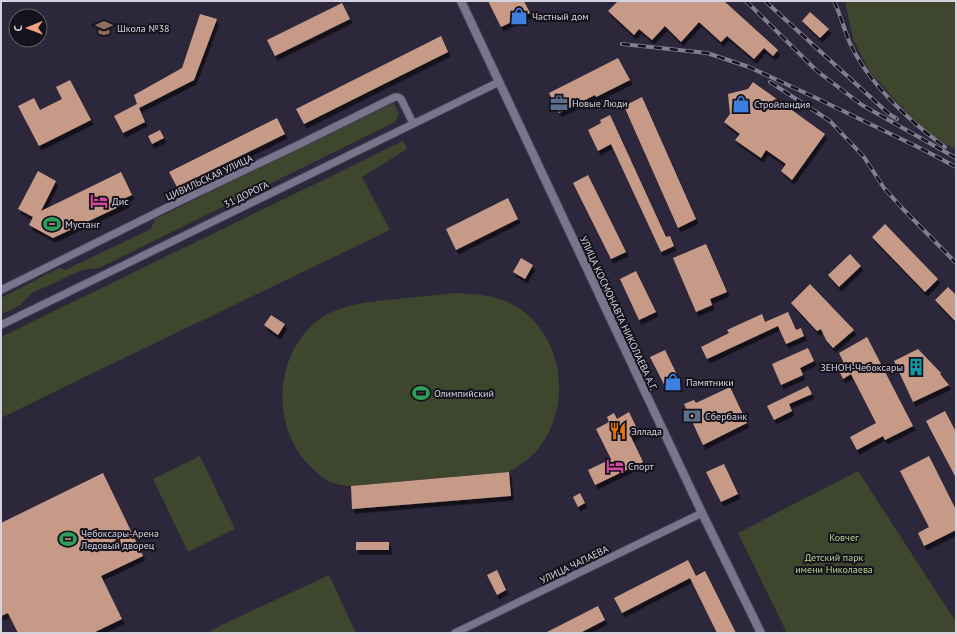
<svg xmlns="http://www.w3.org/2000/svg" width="957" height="634" font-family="'PT Sans',sans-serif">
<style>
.green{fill:#3e472d}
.building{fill:#c79a88;filter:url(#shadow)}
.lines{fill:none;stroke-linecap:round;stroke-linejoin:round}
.minor-casing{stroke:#4b4557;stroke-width:9}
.tertiary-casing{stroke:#4b4557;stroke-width:10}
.minor{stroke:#7b748d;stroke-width:7}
.tertiary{stroke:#7b748d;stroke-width:8}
.rail-casing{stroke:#837e8f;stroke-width:4}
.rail{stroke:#14121b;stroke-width:2.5;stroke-dasharray:8;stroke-linecap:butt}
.labels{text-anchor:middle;stroke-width:4;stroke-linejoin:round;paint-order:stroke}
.poi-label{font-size:10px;fill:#d5d1df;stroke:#14121b;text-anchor:start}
.street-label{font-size:10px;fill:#d5d1df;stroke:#14121b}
.park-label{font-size:10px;fill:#bbd190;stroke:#14121b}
</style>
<defs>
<filter id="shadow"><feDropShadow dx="2.5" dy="4.5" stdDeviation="0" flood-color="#0009"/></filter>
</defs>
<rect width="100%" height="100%" fill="#2d273c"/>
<path class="green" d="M845 1H956V150L928 133 895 100 868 69 853 39Z
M394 103 399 114 395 122 99 268 82 270 32 293 19 306 1 314V298L59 268 65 270 151 229 155 219Z
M403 141 407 149 362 177 390 230 68 385 1 418V337Z
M456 293C475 294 493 295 510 303 561 328 574 400 541 445 533 457 522 464 509 472L351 486C332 485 324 480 311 467 269 428 274 348 323 317 345 303 371 302 396 299 416 297 436 295 456 293Z
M200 456 235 529 188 552 153 479Z
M858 471 956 622V633H787L738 533Z
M329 575 356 633H212L211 630Z"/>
<path class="building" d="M488 1H524L530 13 501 27Z
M618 1H724L778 50 773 56 764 48 754 59 727 36 721 42 699 22 681 42 665 26 652 40 639 29 634 35 608 11Z
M342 3 350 19 275 56 267 40Z
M810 12 829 29 820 38 802 21Z
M200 14 217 19 194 80 139 108 145 122 123 133 114 116 137 104 134 95 182 68Z
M441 36 448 52 304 124 296 109Z
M618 58 630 80 596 97 595 95 559 113 549 93Z
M70 80 91 120 39 146 18 106 34 98 40 110 62 99 56 87Z
M753 82 825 134 792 180 781 171 786 164 766 150 761 158 735 140 740 134 724 122 730 114 728 94 748 89Z
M642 97 696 219 678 228 624 106Z
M610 115 666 237 670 236 674 246 661 252 611 144 598 151 588 130 601 123 600 120Z
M277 118 285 134 177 187 169 172Z
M160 130 164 138 152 144 148 136Z
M38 171 56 181 41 211 121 172 132 195 125 198 127 203 53 238 29 225 33 217 18 209Z
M588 175 626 252 611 259 573 183Z
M508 198 518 219 456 250 446 229Z
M885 224 938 279 925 292 872 237Z
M706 244 727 292 710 299 712 305 696 312 673 258Z
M850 254 861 266 839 287 828 275Z
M521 258 533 265 525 279 513 272Z
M636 271 656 312 639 320 620 279Z
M810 284 854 330 833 348 826 340 821 329 817 331 791 303Z
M948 287 956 295V322L935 300Z
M788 312 796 330 801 328 804 336 786 344 778 326 707 359 701 347 729 333 727 330 762 314 765 322Z
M271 315 285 324 278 335 264 325Z
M867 337 913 426 885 440 883 436 857 450 850 437 876 423 851 374 843 379 837 366 844 363 839 353Z
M808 348 814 361 800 368 803 375 781 385 772 364Z
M918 349 941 373 940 374 949 385 913 402 894 361Z
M665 350 680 381 666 388 650 357Z
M808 386 812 394 789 404 792 411 774 420 767 406Z
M730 387 747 423 703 445 684 404 694 400 696 403Z
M945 411 956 432V478L926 421Z
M629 412 639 433 631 437 643 462 595 485 588 470 611 459 596 429 609 422 607 417 614 413 617 419Z
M929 456 956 510V530L924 546 918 533 929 527 900 471Z
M724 464 738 494 721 502 706 472Z
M509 472 511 496 352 509 351 486Z
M103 473 143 556 101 576 122 619 93 633H18L8 613 1 616V523Z
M580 493 585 503 578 507 573 497Z
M356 542H389V550H356Z
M688 560 696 576 705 571 736 633H717L690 578 622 613 614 598Z
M497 570 506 590 497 595 487 575Z
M598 606 605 620 580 633H545Z"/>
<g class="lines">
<g class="minor-casing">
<path id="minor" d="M1 290 172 205 302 143 395 97H398L401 99 413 123
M1 325 499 82
M455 633 702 513"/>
</g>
<g class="tertiary-casing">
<path id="tertiary" d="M461 1 702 513 761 633"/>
</g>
<use href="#minor" class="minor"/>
<use href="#tertiary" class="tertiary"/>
<g class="rail-casing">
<path id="rail" d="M746 1 817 71 862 105 956 158
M765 1 889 114 897 119
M834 1C840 14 844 28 849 41 867 82 909 121 945 147
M622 44 707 53 749 67 814 97 924 150 956 167
M770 82 830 121 864 157 884 188 903 209 956 263"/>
</g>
<use href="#rail" class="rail"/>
</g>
<defs>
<g id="shop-bare" transform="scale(1.38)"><path d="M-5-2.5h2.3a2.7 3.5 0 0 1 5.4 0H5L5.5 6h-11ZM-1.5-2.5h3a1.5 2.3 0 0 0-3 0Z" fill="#3f7fe0" stroke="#14121b" stroke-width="2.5" paint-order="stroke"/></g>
<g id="school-bare" transform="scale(1.38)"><path d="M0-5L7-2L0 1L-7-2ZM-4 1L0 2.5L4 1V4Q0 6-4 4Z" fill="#8d6e63" stroke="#14121b" stroke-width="2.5" paint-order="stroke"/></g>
<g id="office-bare" transform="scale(1.38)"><path d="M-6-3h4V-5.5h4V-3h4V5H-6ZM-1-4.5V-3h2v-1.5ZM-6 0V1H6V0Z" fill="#5c6f8a" stroke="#14121b" stroke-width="2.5" paint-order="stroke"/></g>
<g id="hotel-bare" transform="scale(1.38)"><path d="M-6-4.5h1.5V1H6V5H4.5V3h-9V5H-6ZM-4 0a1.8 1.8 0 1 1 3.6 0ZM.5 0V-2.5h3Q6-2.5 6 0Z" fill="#d1479c" stroke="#14121b" stroke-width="2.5" paint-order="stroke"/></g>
<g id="stadium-bare" transform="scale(1.38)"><path d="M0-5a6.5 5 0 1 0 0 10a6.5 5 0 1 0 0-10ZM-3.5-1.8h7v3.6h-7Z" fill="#2e9e5b" stroke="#14121b" stroke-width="2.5" paint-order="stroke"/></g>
<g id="building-bare" transform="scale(1.38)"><path d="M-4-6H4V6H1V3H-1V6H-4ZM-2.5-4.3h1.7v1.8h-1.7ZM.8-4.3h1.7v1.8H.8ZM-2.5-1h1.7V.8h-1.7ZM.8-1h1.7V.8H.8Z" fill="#0f9aa8" stroke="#14121b" stroke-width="2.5" paint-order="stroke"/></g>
<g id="bank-bare" transform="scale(1.38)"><path d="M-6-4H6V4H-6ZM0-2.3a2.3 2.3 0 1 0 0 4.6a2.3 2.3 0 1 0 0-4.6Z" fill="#5c6f8a" stroke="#14121b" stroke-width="2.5" paint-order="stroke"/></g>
<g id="restaurant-bare" transform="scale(1.38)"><path d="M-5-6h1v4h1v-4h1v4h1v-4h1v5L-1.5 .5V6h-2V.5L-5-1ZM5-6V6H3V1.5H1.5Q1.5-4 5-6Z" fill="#e8710a" stroke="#14121b" stroke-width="2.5" paint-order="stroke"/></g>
</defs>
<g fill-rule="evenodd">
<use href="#shop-bare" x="519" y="16"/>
<use href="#school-bare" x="104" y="28"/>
<use href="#office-bare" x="559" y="103"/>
<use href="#shop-bare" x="741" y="104"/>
<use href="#hotel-bare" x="99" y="201"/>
<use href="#stadium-bare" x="52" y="224"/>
<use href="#building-bare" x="916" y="367"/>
<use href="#shop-bare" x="673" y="382"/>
<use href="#stadium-bare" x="421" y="393"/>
<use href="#bank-bare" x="692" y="416"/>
<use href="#restaurant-bare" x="618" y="431"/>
<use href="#hotel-bare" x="615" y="466"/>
<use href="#stadium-bare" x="68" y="539"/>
</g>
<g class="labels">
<g class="poi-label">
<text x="532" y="20">Частный дом</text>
<text x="117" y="32">Школа №38</text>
<text x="572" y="107">Новые Люди</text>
<text x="754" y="108">Стройландия</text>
<text x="112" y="205">Дис</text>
<text x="65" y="228">Мустанг</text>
<text x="903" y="371" text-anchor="end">ЗЕНОН-Чебоксары</text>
<text x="686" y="386">Памятники</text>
<text x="434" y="397">Олимпийский</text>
<text x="705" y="420">Сбербанк</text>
<text x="631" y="435">Эллада</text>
<text x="628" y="470">Спорт</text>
<text x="81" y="537">Чебоксары-Арена<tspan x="81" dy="12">Ледовый дворец</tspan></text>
</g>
<g class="street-label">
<text transform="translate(209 177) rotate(-25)" y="4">ЦИВИЛЬСКАЯ УЛИЦА</text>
<text transform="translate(246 194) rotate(-26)" y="4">31 ДОРОГА</text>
<text transform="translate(619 313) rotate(65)" y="4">УЛИЦА КОСМОНАВТА НИКОЛАЕВА А.Г.</text>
<text transform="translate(574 564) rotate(-26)" y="4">УЛИЦА ЧАПАЕВА</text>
</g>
<g class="park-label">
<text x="844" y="541">Ковчег</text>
<text x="834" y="561">Детский парк<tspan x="834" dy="12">имени Николаева</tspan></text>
</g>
</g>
<rect width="957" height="634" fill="none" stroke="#d5d1df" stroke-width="4"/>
<g transform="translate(28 28) rotate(269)"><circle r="19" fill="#14121b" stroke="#615e69"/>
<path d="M0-3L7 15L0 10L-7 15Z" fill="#f2a081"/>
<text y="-6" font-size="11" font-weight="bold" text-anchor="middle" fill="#d5d1df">С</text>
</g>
</svg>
